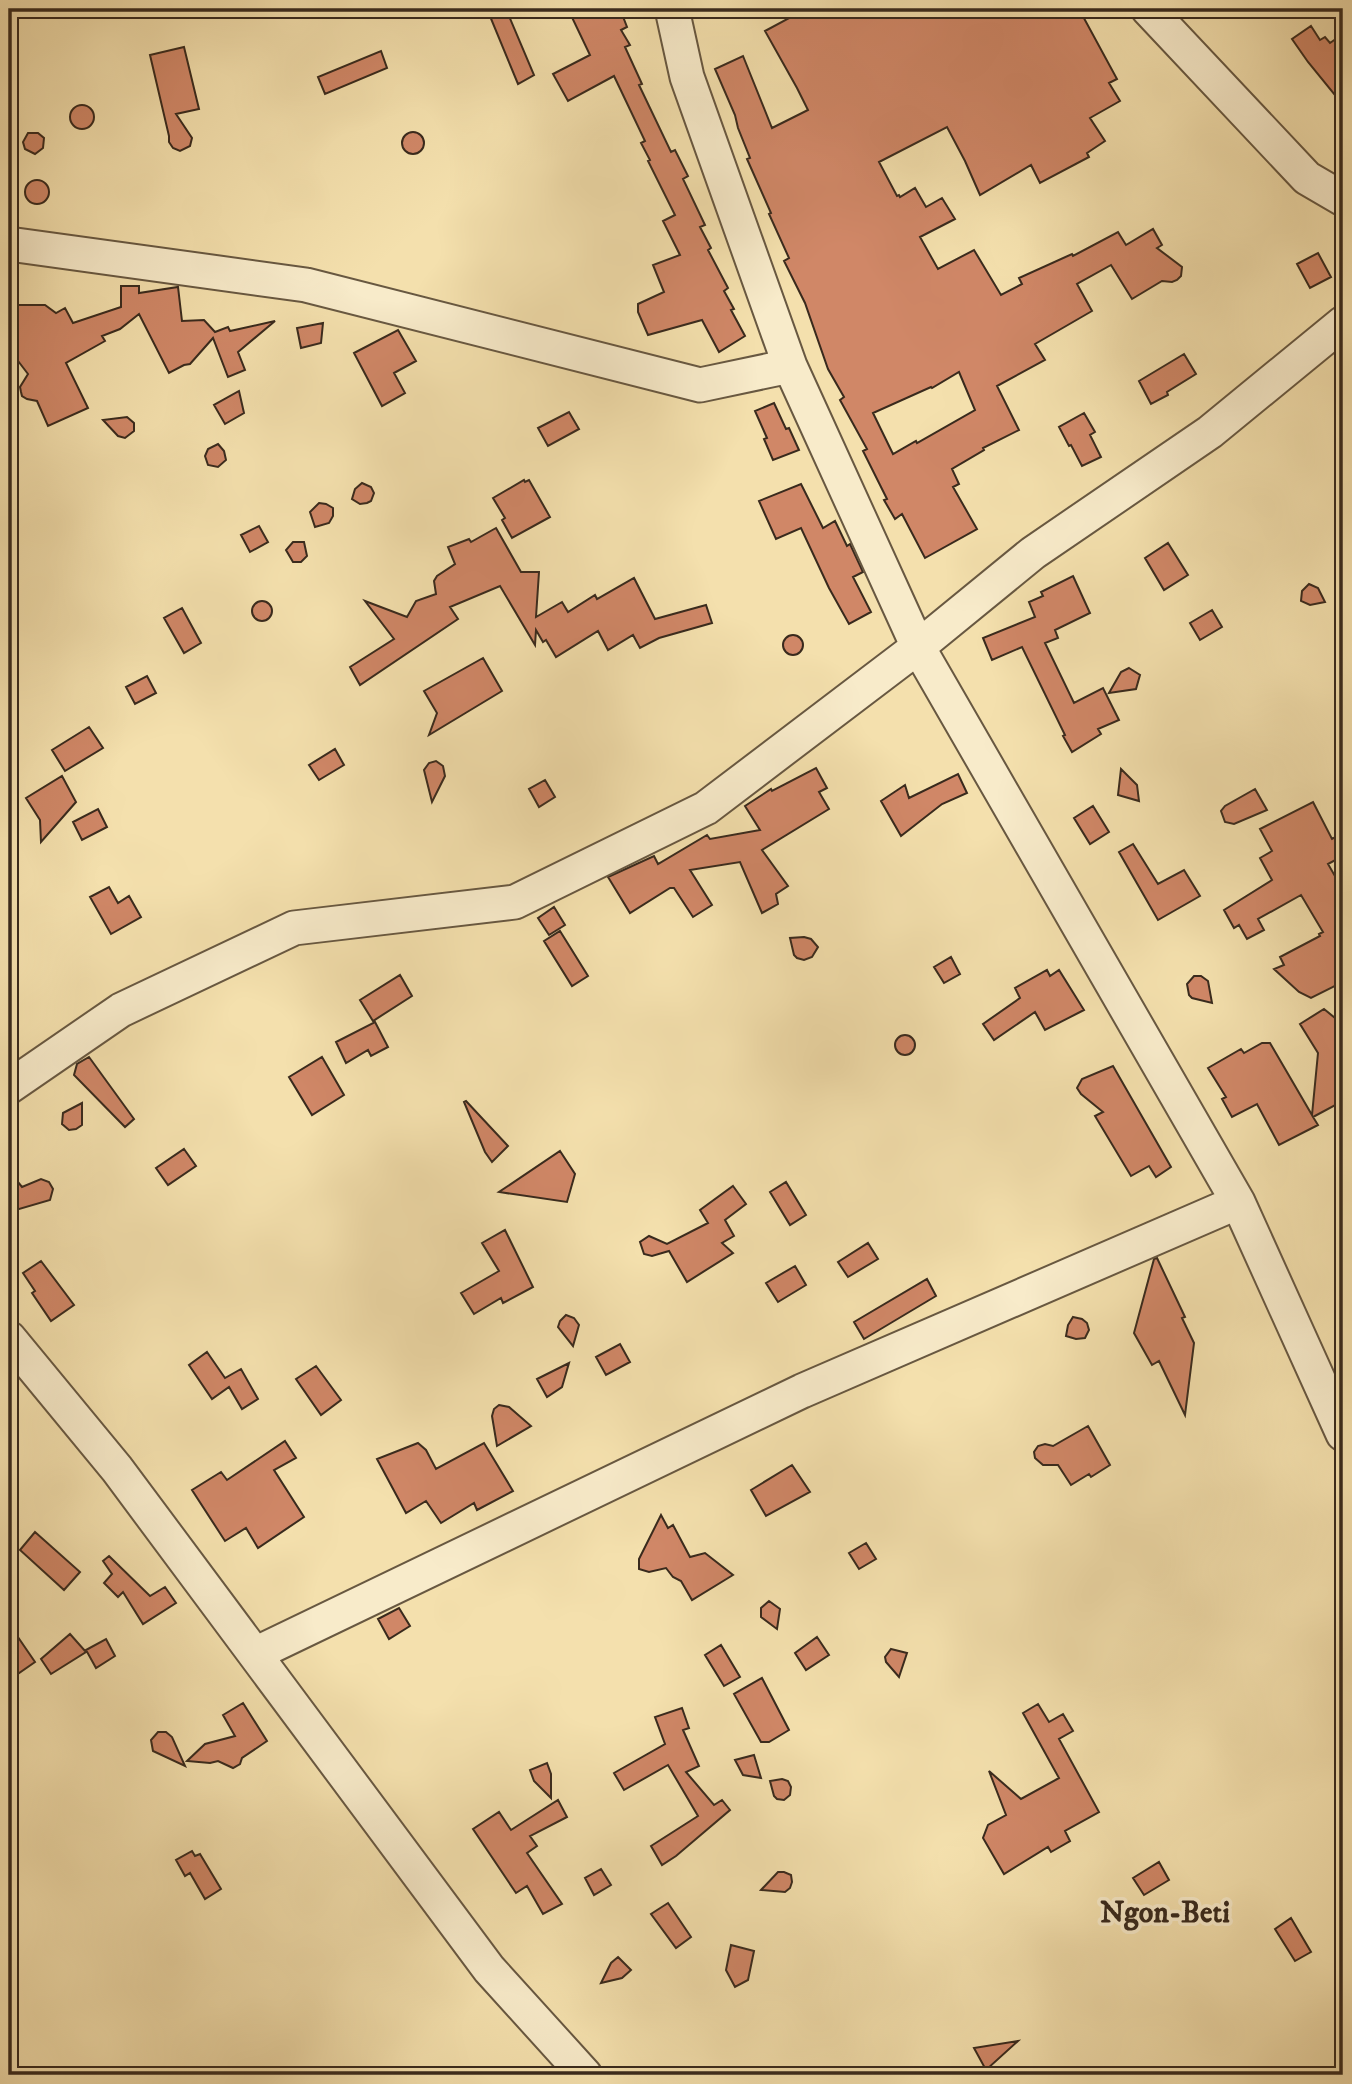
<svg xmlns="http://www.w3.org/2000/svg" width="1352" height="2084" font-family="'IM FELL DW Pica',serif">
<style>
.building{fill:#d08767;stroke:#392a1d;stroke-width:2;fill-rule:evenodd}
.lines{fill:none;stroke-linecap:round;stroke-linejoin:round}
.minor-casing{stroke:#685841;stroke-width:37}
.minor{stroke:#f8ebca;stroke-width:33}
.labels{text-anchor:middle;stroke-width:7;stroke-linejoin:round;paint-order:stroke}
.quarter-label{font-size:30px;font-weight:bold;fill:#392a1d;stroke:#f8ebca}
</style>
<rect width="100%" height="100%" fill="#f4e0ad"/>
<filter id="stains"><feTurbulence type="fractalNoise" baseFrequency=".00286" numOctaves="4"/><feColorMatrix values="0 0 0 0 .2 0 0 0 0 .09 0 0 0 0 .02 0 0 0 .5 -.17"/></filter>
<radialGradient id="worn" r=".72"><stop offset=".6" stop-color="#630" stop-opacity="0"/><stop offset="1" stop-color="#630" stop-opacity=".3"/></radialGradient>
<path class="building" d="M487 9H506L534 75 518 84Z
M568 9H620L627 27 621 30 630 45 625 47 642 84 639 85 671 152 675 150 688 176 683 179 705 225 700 227 711 248 708 250 728 288 724 291 734 309 731 310 745 336 719 352 702 320 648 335 638 312V304L664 292 653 265 680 255 663 221 675 215 648 161 650 160 641 143 645 141 614 76 568 101 553 74 590 55Z
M791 9H1079L1117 79 1109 83 1120 101 1090 118 1105 141 1087 153 1089 157 1040 183 1031 165 980 195 965 161 947 127 879 162 897 196 899 195 900 197 915 188 926 207 942 198 955 219 920 237 938 269 974 250 1001 295 1022 284 1019 278 1072 254 1073 256 1118 232 1126 245 1153 229 1162 245 1157 248 1182 267 1181 276 1177 280 1172 282 1162 281 1132 299 1111 265 1077 284 1092 311 1035 344 1045 360 997 386 1019 430 983 448 984 450 952 469 959 484 953 487 977 529 925 558 902 514 895 519 884 500 887 499 863 451 867 449 840 400 844 397 828 369 805 303 784 261 789 258 769 214 771 213 747 159 750 158 738 128 735 115 715 69 743 56 772 128 808 110 797 88 765 31 795 15ZM959 372 975 410 917 443 916 441 893 454 873 413 931 387 932 388Z
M1311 26 1320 40 1325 37 1330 43 1343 34V105L1308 62 1292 39Z
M184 47 199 109 176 114 192 138 190 146 180 151 173 148 169 142V136L150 55Z
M381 51 387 68 325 94 318 77Z
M70 117a12 12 0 1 1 24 0a12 12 0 1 1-24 0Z
M402 143a11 11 0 1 1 22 0a11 11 0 1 1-22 0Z
M28 133H38L44 138 43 148 35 154 25 149 23 142Z
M25 192a12 12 0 1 1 24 0a12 12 0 1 1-24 0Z
M1318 253 1331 277 1310 288 1297 264Z
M121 286H139V293L178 287 182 321 204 320 215 332 228 327 230 331 275 321 238 352 245 370 228 377 213 338 190 364 184 365 169 373 139 314 120 329 102 336 105 341 66 363 88 408 48 426 37 401 27 399 22 396 21 392 20 387 28 374 15 357 13 330 9 331V305H45L56 313 65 308 73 323 121 307Z
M323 323 321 343 301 348 297 328Z
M398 330 416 361 394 373 405 393 382 406 354 353Z
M1184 354 1196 374 1167 392 1168 395 1151 404 1139 381Z
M239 391 244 413 225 424 214 405Z
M774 403 786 429 789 428 799 450 773 460 764 439 767 438 755 411Z
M569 412 579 429 548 446 538 428Z
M1084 413 1095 432 1090 435 1101 457 1082 466 1071 445 1069 446 1059 427Z
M127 417 134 423V431L125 438 118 436 103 420Z
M218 444 224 451 226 460 218 467 208 465 205 456 208 449Z
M524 480 525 482 529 480 550 517 512 538 502 520 505 518 493 498Z
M362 483 371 487 374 493 371 501 367 503 360 504 352 499 355 489Z
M801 484 823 528 835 521 847 546 850 544 863 572 853 577 871 612 849 624 829 588 801 528 776 539 759 501Z
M319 503 326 504 333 508V516L329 523 315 527 310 512Z
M259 526 268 542 250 552 241 535Z
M496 528 521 572H539L536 617 562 602 568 612 595 595 597 599 634 578 655 619 706 605 712 623 659 638 640 648 633 635 608 650 598 631 556 657 546 640 543 642 536 630 535 645 500 586 450 607 458 619 360 685 350 667 394 639 365 601 407 617 416 601 436 594 434 581 437 576 455 564 448 547 469 539 471 542Z
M293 542H304L307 556 301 562H293L286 550Z
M1168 543 1188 575 1164 590 1145 558Z
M1073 576 1090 613 1055 630 1058 638 1045 643 1074 703 1103 688 1119 720 1098 729 1101 734 1072 752 1063 736 1065 735 1022 647 992 660 983 638 1035 617 1029 602 1043 596 1041 592Z
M1309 584 1318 588 1325 602 1310 605 1301 601 1302 591Z
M252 611a10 10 0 1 1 20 0a10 10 0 1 1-20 0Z
M182 608 201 643 184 653 164 618Z
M1212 610 1222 627 1200 640 1190 623Z
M783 645a10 10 0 1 1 20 0a10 10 0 1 1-20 0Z
M483 658 502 691 429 735 437 713 424 691Z
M1129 668 1140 675 1136 689 1109 693 1121 672Z
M147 676 156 693 135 704 126 687Z
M89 727 103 748 65 771 52 750Z
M335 749 344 765 319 780 309 765Z
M436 761 443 766 445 776 432 802 424 770 429 763Z
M816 768 827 788 819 792 829 809 762 850 788 886 776 894 778 904 762 913 740 862 690 870 712 905 693 917 674 888H670L630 913 608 877 654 856 658 864 707 835 710 839 760 830 745 806 771 789 772 791Z
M1121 769 1137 785 1139 801 1118 795Z
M958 774 967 793 942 804 901 836 881 801 905 785 909 798Z
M62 776 76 802 41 842 40 820 26 798Z
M545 780 555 797 539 807 529 789Z
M1255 789 1267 810 1234 824 1225 822 1221 811 1225 806Z
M1313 802 1332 839 1343 833V856L1328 864 1343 890V982L1311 998 1299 992 1274 969 1284 965 1280 957 1320 936 1319 934 1323 932 1301 895 1258 919 1264 930 1247 939 1239 925 1234 928 1224 910 1272 880 1260 858 1272 851 1260 829Z
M1093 806 1109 832 1090 844 1074 818Z
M98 809 107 827 82 840 73 822Z
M1133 844 1158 884 1184 870 1200 896 1158 920 1119 852Z
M109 887 118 903 129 896 141 917 111 934 90 897Z
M554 907 565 925 549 935 538 918Z
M560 931 588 976 572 986 544 941Z
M804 937 811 939 818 947 812 957 804 960 797 958 794 955 790 938Z
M951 957 960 974 944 983 934 967Z
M1047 970 1050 976 1059 970 1084 1010 1045 1030 1035 1012 994 1040 983 1024 1020 998 1015 988Z
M400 975 412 996 373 1021 360 1000Z
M1194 976H1201L1208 981 1212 1003 1192 998 1189 995 1187 984Z
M1324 1009 1335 1018 1343 1033V1101L1313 1117 1318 1125 1279 1145 1257 1104 1232 1117 1222 1099 1226 1097 1208 1068 1241 1049 1244 1053 1262 1043H1270L1312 1115 1318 1053 1300 1024Z
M375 1022 388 1047 371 1056 368 1050 346 1063 336 1042Z
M895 1045a10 10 0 1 1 20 0a10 10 0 1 1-20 0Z
M89 1057 134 1119 125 1127 74 1075 77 1064Z
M322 1057 344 1095 312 1115 289 1077Z
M1113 1066 1171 1167 1156 1177 1149 1166 1131 1176 1095 1116 1103 1112 1081 1094 1077 1088 1082 1079Z
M466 1101 508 1146 492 1162 485 1152 464 1102Z
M82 1103V1125L76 1129 69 1130 62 1124 63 1113Z
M184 1149 196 1166 168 1185 156 1168Z
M560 1151 575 1174 567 1202 499 1192Z
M9 1171 22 1187 41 1179 49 1182 53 1189 50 1200 9 1212Z
M786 1182 806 1215 790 1225 770 1192Z
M733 1186 746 1204 725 1220 734 1236 722 1243 733 1253 687 1282 669 1251 652 1256 644 1254 640 1242 649 1236 667 1244 708 1223 700 1210Z
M505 1230 533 1287 503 1303 501 1298 474 1314 461 1293 499 1271 482 1243Z
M868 1243 878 1259 848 1277 838 1262Z
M1157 1258 1185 1317 1182 1318 1194 1343 1185 1415 1159 1361 1152 1365 1134 1333 1154 1259Z
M41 1261 74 1305 51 1321 32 1293 35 1291 23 1273Z
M795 1266 806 1285 778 1302 766 1283Z
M927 1279 936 1296 864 1339 854 1322Z
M566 1315 574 1318 579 1325 573 1346 558 1327 560 1321Z
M1073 1317 1082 1319 1087 1323 1089 1330 1085 1338 1076 1339 1066 1336 1068 1325Z
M620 1344 630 1362 606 1375 596 1357Z
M207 1352 225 1378 241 1369 258 1399 242 1409 229 1387 212 1399 189 1365Z
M569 1363 562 1387 547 1397 537 1379Z
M316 1366 341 1400 321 1415 296 1379Z
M499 1405 509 1407 531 1426 497 1446 492 1416 494 1409Z
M1088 1426 1110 1465 1091 1477 1089 1474 1071 1485 1058 1465H1043L1035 1458 1034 1452 1038 1446 1045 1444 1053 1446Z
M285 1441 296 1458 274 1470 304 1517 258 1548 246 1528 225 1541 192 1490 221 1472 227 1480Z
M418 1443 426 1450 436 1469 484 1443 513 1491 477 1510 474 1503 441 1523 426 1501 406 1513 377 1459Z
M792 1465 810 1492 766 1516 751 1490Z
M661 1515 668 1528 673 1525 690 1557 705 1553 733 1575 692 1600 681 1581 673 1577 666 1568 649 1572 639 1569V1559Z
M35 1532 80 1572 64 1590 20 1550Z
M866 1543 876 1559 859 1569 849 1553Z
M109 1556 150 1596 165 1587 176 1603 143 1624 123 1592 118 1597 104 1583 112 1574 103 1561Z
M769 1601 780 1609 777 1629 761 1617V1608Z
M399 1608 410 1626 389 1639 378 1619Z
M9 1624 35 1662 9 1680Z
M70 1634 86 1652 51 1674 41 1659Z
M817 1637 829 1655 806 1670 795 1653Z
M106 1639 115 1656 96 1668 86 1650Z
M721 1645 740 1677 724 1686 705 1655Z
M891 1649 907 1653 899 1677 886 1662 885 1657Z
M762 1678 789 1730 769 1742H761L734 1694Z
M243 1703 267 1741 242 1758 240 1764 233 1768 218 1761 210 1763 187 1761 205 1744 235 1736 223 1715Z
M1038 1704 1049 1722 1063 1714 1073 1731 1059 1739 1099 1812 1065 1831 1070 1841 1051 1852 1048 1847 1004 1874 983 1838 988 1825 1006 1815 989 1771 1021 1799 1059 1778 1023 1713Z
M682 1708 689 1728 683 1730 699 1766 686 1772 714 1805 722 1800 730 1810 676 1856 662 1865 651 1846 698 1816 668 1765 624 1790 614 1773 665 1744 655 1717Z
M158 1732H166L172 1737 185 1766 153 1751 151 1740Z
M754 1755 761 1778 743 1775 735 1760Z
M547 1763 551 1774V1798L534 1781 530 1770Z
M782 1779 788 1781 791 1787 790 1795 784 1800 777 1799 774 1796 770 1781Z
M558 1800 567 1817 530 1836 537 1846 527 1853 562 1904 543 1914 527 1886 516 1893 473 1829 499 1812 511 1830Z
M192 1851 195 1856 200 1854 221 1889 205 1899 190 1873 185 1876 176 1860Z
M1159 1862 1169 1880 1144 1895 1133 1878Z
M601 1869 611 1885 594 1895 585 1878Z
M778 1872H784L791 1875 792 1882 790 1888 785 1892 761 1890Z
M668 1903 691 1937 676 1948 651 1914Z
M1291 1918 1311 1952 1295 1961 1275 1929Z
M731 1945 754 1951 748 1980 735 1987 726 1970Z
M618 1957 631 1970 622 1978 601 1983 611 1963Z
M1018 2041 986 2070 974 2048Z"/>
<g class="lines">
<g class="minor-casing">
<path id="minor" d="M672 9 687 77 790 366 918 647 1238 1202 1343 1434
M1148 9 1307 178 1343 199
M9 244 306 285 700 385 790 366
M9 1087 121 1010 294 928 515 902 706 808 918 647 1033 553 1210 432 1343 323
M9 1338 117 1469 489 1969 585 2075
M255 1654 802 1391 1238 1202"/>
</g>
<use href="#minor" class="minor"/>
</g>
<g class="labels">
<g class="quarter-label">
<text x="1165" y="1922">Ngon-Beti</text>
</g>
</g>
<rect width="1352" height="2084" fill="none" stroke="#f4e0ad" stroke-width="35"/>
<rect x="10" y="10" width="1331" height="2063" fill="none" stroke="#392a1d" stroke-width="3.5"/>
<rect x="18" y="18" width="1317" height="2049" fill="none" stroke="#392a1d" stroke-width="2"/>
<rect width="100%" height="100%" filter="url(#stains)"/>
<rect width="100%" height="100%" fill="url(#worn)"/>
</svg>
